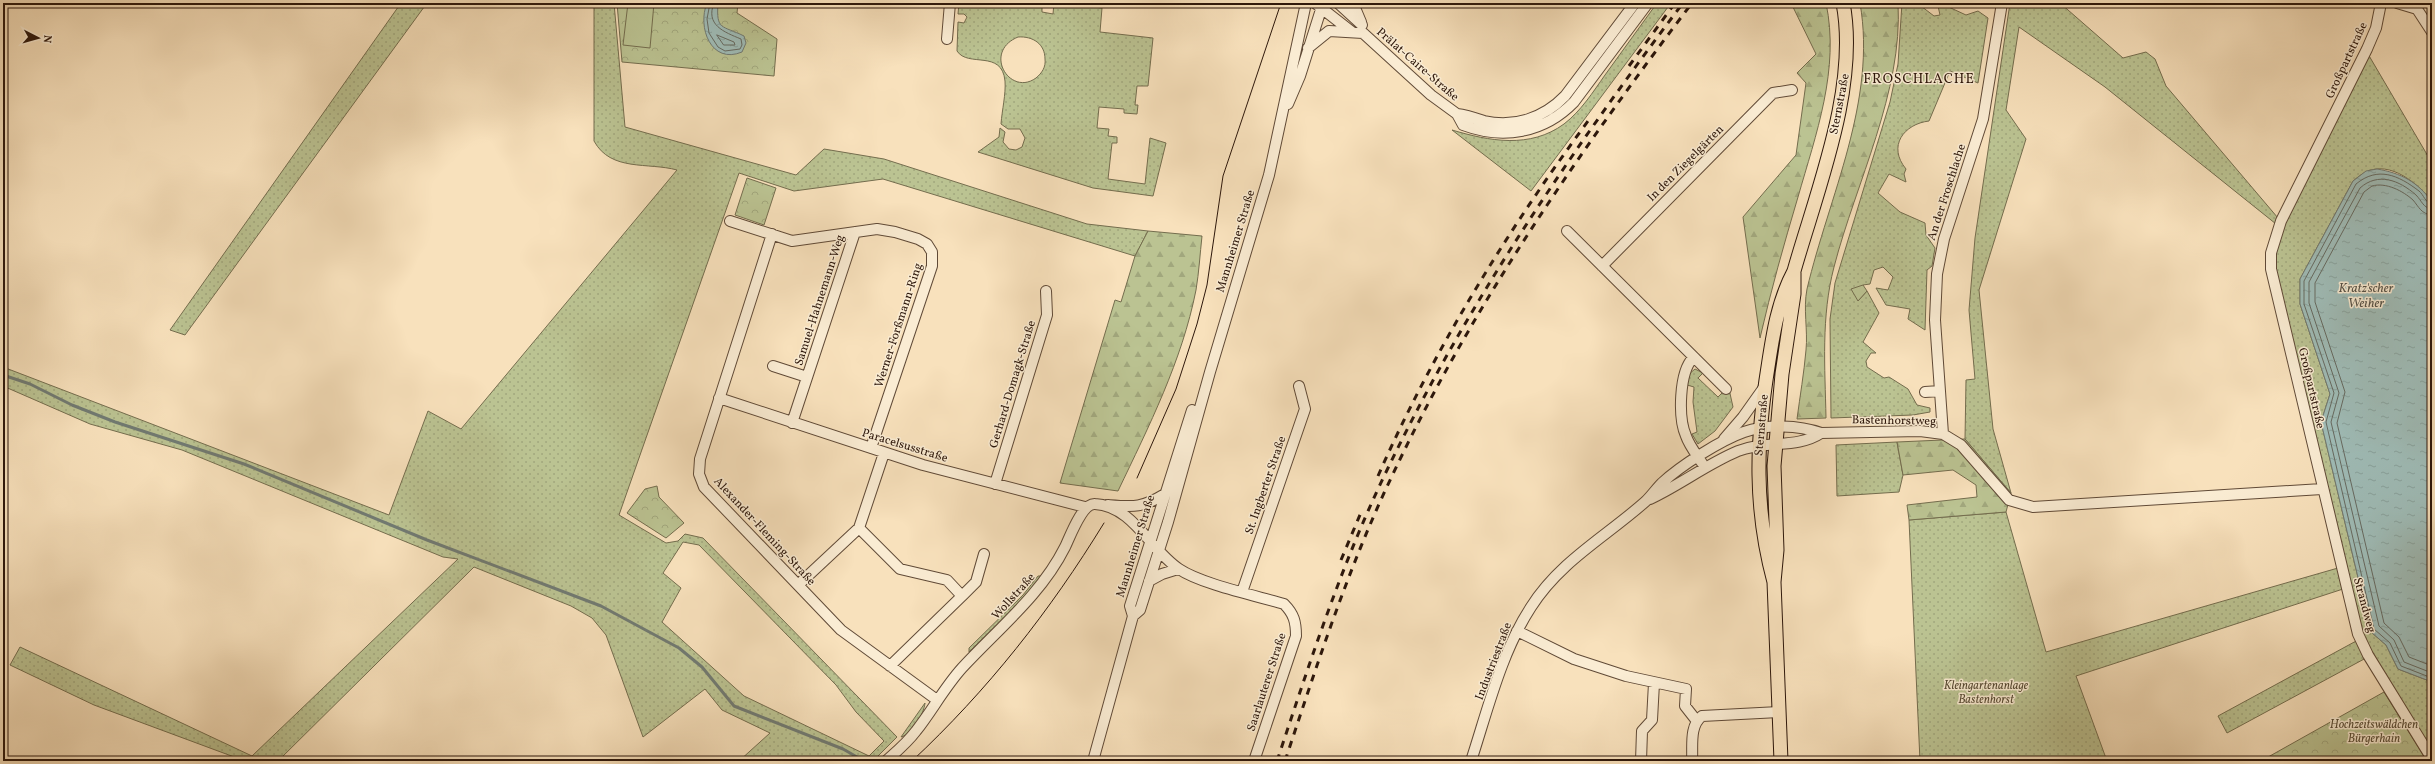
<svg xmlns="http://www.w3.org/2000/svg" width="2435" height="764" font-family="Vollkorn,serif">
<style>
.grass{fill:url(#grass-dots);stroke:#746d4e;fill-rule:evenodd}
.forest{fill:url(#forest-firs);stroke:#746d4e}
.park{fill:url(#park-crowns);stroke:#746d4e}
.pitch{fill:#bbc392;stroke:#746d4e}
.water{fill:url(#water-ripples);stroke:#717a72}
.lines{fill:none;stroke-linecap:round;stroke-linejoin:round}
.shore{stroke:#666a61;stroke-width:1}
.stream{stroke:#717a72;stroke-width:3}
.minor-casing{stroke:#604a37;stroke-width:12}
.major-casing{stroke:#2d170b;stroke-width:15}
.minor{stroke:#faecd3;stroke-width:10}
.major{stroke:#f8e1bc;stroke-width:13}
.tram{stroke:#2d170b;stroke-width:1}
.rail{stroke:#2d170b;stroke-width:3;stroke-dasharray:7 7;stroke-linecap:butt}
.labels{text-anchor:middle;stroke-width:3;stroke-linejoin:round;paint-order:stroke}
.street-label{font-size:12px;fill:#2d170b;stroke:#faecd3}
.park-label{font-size:12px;font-style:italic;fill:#584b34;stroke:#faecd3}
.water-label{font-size:13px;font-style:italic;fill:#555147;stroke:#faecd3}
.quarter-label{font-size:14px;letter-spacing:1px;fill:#2d170b;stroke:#faecd3}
</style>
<defs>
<pattern id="grass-dots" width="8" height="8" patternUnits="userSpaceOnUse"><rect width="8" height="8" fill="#bbc392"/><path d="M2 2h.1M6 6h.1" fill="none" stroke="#a1a77d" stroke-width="1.8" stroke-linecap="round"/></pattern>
<pattern id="forest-firs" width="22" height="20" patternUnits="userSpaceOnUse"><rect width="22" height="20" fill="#bbc392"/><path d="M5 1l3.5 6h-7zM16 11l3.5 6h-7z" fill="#a1a77d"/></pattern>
<pattern id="park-crowns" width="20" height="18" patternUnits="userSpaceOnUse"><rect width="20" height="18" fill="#bbc392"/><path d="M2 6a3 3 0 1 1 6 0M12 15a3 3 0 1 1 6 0" fill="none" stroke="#a1a77d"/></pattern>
<pattern id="water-ripples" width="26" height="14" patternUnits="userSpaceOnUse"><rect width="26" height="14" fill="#9fbcb7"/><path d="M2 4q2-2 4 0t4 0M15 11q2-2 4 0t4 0" fill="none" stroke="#89a19c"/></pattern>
</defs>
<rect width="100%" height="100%" fill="#f8e1bc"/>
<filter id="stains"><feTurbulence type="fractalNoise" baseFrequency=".005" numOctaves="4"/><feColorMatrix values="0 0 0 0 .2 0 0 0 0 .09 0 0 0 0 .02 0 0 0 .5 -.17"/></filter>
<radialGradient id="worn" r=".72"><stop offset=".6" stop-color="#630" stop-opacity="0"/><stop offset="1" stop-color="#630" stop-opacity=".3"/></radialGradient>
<path class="grass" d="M401 3H427L185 335 170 330Z
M594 3H614L625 127 796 175 824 149 884 159 1087 224 1148 231 1135 256 883 179 794 191 739 173 619 515 666 543 678 541 685 534 703 538 897 737 873 761H739L770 733 722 710 705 689 643 737 606 635 592 618 571 606 474 567 278 761H245L94 705 10 665 20 647 252 756 458 559 443 557 182 450 90 424 3 386V367L389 515 428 411 461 429 677 170C648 162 611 172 594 141ZM683 542 699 545 836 685 856 712 884 741 869 756 744 696 662 622 681 588 663 573Z
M959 3H1042V12L1053 14 1054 3 1102 8 1100 32 1153 38 1148 86H1137L1135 105H1138L1137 114 1124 113V109L1099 107 1097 128 1109 129 1108 136 1117 137V143H1112L1108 179 1145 184 1150 138 1166 143 1153 196 1093 188 978 152 999 137 1000 128 1005 132 1003 142 1009 149 1016 150 1022 147 1025 138 1020 129H1008L1001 124C1002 110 1006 94 1005 81 1002 49 968 68 957 51L958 22 964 23 967 17 964 14H958ZM1018 37C1033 36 1045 44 1045 59 1046 67 1042 73 1036 78 1010 97 982 52 1018 37Z
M1657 3H1671L1531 191 1452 130C1489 141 1530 149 1564 124 1581 111 1593 92 1605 75 1622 51 1640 27 1657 3Z
M1902 3H1917L1934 16 1940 15 1938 6 1940 3 1966 15 1978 11 1988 18 1978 83 1950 71 1929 121C1904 124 1887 146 1906 169L1904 174 1906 182 1889 174 1878 193 1900 212 1925 223 1926 235 1935 248 1932 266 1927 270 1925 330 1908 319 1910 309 1886 305 1876 288 1888 290 1893 277 1883 267 1874 270 1870 284 1863 285 1858 301 1867 291 1879 313 1863 342 1876 353H1871L1866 361 1867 367 1884 378 1889 377 1908 389 1917 405 1930 408V412L1913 415 1831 418 1830 319 1835 283 1890 102 1898 64Z
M2010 3H2060L2123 58 2146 52 2155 59 2166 86 2278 218 2276 224 2105 87 2019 27 2006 110 2026 139 1979 290 1993 429 2011 493 1965 439 1966 380 1975 379 1969 310 1975 238Z
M2368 54 2432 163V202C2419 184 2390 160 2366 172 2361 174 2357 178 2353 181L2300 279V304L2330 394 2321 422 2371 632 2386 645 2398 669 2432 682V761H2427L2384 692 2392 688 2363 637 2274 269 2277 240Z
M1695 369 1703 373 1698 378 1718 397 1726 389H1729L1733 407 1715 431 1698 444 1692 434 1697 432 1693 402 1694 387 1687 385 1689 374Z
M1897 442 1903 475 1899 492 1837 496 1836 445Z
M2006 512 2046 652 2338 568 2343 589 2076 676 2107 761H1920L1909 520Z
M1038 576H1041L1025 597 969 652V648L1023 595Z
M2358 640 2366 658 2227 733 2218 716Z
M925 703C924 714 912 734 901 737Z"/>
<path class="forest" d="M1791 3H1826C1840 69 1816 134 1798 197 1784 244 1771 290 1760 338L1743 217 1796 155 1806 83 1797 73 1816 54Z
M1860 3H1898C1903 92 1856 182 1834 267 1821 317 1825 367 1826 418L1797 419C1800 396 1804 373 1806 350 1808 330 1803 309 1807 289 1829 196 1877 101 1860 3Z
M1148 231 1202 236C1200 254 1199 272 1196 290 1182 361 1149 426 1118 491L1060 483 1115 300 1121 302 1135 256Z
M1965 439 2011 493 2006 512 1909 520 1907 505 1977 497 1976 485 1953 470 1903 475 1897 442Z"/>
<path class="park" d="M617 3H738L737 13 777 39 774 76 622 62Z
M747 178 776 188 764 225 735 215Z
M657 486 659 497 684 523 666 538 627 513 645 489Z
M2384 692 2427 761H2261Z"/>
<path class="pitch" d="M628 3H654L650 48 623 45Z
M1863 285 1867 291 1858 301 1851 289Z"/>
<path class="water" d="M707 3H718C716 31 722 25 744 36L746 43 742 52C711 65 697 27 707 3Z
M2377 169C2401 173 2418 182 2432 202V682L2398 669 2386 645 2371 632 2321 422 2330 394 2300 304V279L2353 181 2366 171Z"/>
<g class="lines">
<path class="shore" d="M710 3 707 19 709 33 718 47 725 51 740 49 742 45 741 39C724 32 705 25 714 3
M717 35 734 42 735 45H724Z
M2432 204C2425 203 2424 195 2419 191 2398 175 2378 166 2356 184L2304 281V304L2334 393 2326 422 2374 629 2390 643 2401 666 2432 678
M2432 209C2423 208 2422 201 2416 195 2399 180 2378 172 2360 188L2309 282V303L2339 393 2331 422 2379 626 2394 640 2404 662 2432 673
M2432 215C2421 214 2419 207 2413 200 2403 191 2386 182 2372 186L2364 192 2315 283V302L2345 392 2337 423 2384 623 2399 637 2409 657 2432 666"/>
<path class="stream" d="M3 375 30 384 72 405 115 422 244 464 427 540 601 606 679 648 702 667 734 706 843 749 864 761"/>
<g class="minor-casing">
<path id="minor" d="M1315 3 1352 32
M1338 3 1362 25
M1353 3 1361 22
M2381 3 2376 28 2367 49 2281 221 2271 253V269L2358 634 2368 655 2432 759
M2397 3 2417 9 2432 32
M947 39 950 3
M1308 48 1329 31 1363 33 1431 95 1457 114 1463 125C1503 140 1544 133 1574 102L1648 3
M1288 104 1300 76 1323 3
M1457 114C1466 115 1475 118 1484 121 1514 128 1544 118 1565 96L1635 3
M730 221 792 241 877 229 895 232 918 239 927 244 932 252V266L871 448
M1567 231 1726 389
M772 234 700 459 699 474 704 487 841 630 937 700
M1602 266 1773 93 1792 90
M1693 358C1679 372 1678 418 1686 436 1689 445 1696 454 1702 463
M773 366 807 377
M1925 392 1940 391
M719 398 923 465 1085 507
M792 423 855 232
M1943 434 1935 320 1937 274 1944 239 1983 119 2002 3
M1724 439 1743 417 1765 386
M995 484 1047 315 1046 291
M1650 499C1680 485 1707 464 1738 451 1765 440 1797 449 1821 433
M1108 505C1134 507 1142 508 1165 494
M859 528 900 569 947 580 962 596 890 666
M1149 581 1162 574 1178 569
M798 585 859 528 884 453
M1242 592 1305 409 1299 386
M962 596 976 582 984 554
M1133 616 1140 610 1168 522 1210 372 1269 175 1306 3
M1517 631 1574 659 1626 676 1686 689 1685 706 1696 720
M886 761C896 752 907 743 916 731 932 711 944 688 962 668 998 629 1041 595 1065 547 1070 537 1082 503 1095 504 1133 506 1150 550 1179 569 1201 584 1257 596 1284 604 1294 614 1296 622 1296 636L1254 761
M1093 761 1133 616 1130 606 1192 410
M1471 761C1488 709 1501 653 1531 607 1560 561 1607 536 1646 501 1652 495 1656 489 1662 483 1680 466 1721 440 1744 432 1766 424 1799 425 1821 433L1920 431 1943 434 1961 445 2009 500 2033 507 2322 489
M1641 761 1642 731 1652 720 1654 683
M1692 761C1693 746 1689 726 1702 716L1779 712"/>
</g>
<g class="major-casing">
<path id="major" d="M1774 582C1754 508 1756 442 1768 367 1773 334 1778 301 1794 271 1817 190 1859 87 1843 3
M1781 761 1774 582 1777 550 1774 466 1782 374 1794 294V273"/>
</g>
<use href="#minor" class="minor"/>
<use href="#major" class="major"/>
<path class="tram" d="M1137 478 1176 389 1197 324 1207 285 1223 176 1281 3
M912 761C988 690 1050 611 1104 523"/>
<path class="rail" d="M1629 66 1675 3
M1378 476C1434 349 1509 228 1591 117
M1341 560 1362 510
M1277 761C1310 662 1342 562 1388 468 1468 302 1572 150 1683 3
M1285 761C1317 665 1348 568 1392 476 1472 306 1579 152 1692 3"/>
</g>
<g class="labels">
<g class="street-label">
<text transform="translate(2346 60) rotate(-65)" y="4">Großpartstraße</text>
<text transform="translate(1418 64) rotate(41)" y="4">Prälat-Caire-Straße</text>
<text transform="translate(1839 104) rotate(-79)" y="4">Sternstraße</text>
<text transform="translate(1685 163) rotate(-45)" y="4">In den Ziegelgärten</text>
<text transform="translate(1946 192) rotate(-72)" y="4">An der Froschlache</text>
<text transform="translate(1235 241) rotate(-73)" y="4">Mannheimer Straße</text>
<text transform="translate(819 300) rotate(-72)" y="4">Samuel-Hahnemann-Weg</text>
<text transform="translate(898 325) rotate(-72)" y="4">Werner-Forßmann-Ring</text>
<text transform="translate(1012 384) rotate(-73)" y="4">Gerhard-Domagk-Straße</text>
<text transform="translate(2312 388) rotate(77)" y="4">Großpartstraße</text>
<text transform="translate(1894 420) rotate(1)" y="4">Bastenhorstweg</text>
<text transform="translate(1761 425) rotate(-85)" y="4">Sternstraße</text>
<text transform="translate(905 445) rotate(17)" y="4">Paracelsusstraße</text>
<text transform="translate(1265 485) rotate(-71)" y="4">St. Ingberter Straße</text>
<text transform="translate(765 531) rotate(47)" y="4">Alexander-Fleming-Straße</text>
<text transform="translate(1135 546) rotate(-73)" y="4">Mannheimer Straße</text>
<text transform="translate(1013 596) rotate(-48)" y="4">Wollstraße</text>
<text transform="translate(2365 605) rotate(75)" y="4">Strandweg</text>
<text transform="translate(1493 661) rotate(-69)" y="4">Industriestraße</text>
<text transform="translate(1266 682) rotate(-72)" y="4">Saarlauterer Straße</text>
</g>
<g class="park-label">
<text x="1986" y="689">Kleingartenanlage<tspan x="1986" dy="14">Bastenhorst</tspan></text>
<text x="2374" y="728">Hochzeitswäldchen<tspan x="2374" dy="14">Bürgerhain</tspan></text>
</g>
<g class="water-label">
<text x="2366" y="292">Kratz'scher<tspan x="2366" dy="15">Weiher</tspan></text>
</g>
<g class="quarter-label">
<text x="1919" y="83">FROSCHLACHE</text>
</g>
</g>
<rect width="2435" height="764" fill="none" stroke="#f8e1bc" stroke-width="16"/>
<rect x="4" y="4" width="2427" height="756" fill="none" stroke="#2d170b" stroke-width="2"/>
<rect x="8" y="8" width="2419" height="748" fill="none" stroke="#2d170b"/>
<g transform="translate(38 38) rotate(96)" stroke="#faecd3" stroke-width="3" paint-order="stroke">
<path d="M0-3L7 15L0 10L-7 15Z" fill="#2d170b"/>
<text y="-6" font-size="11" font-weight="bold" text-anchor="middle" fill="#2d170b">N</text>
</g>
<rect width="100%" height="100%" filter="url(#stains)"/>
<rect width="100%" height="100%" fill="url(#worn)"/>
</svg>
